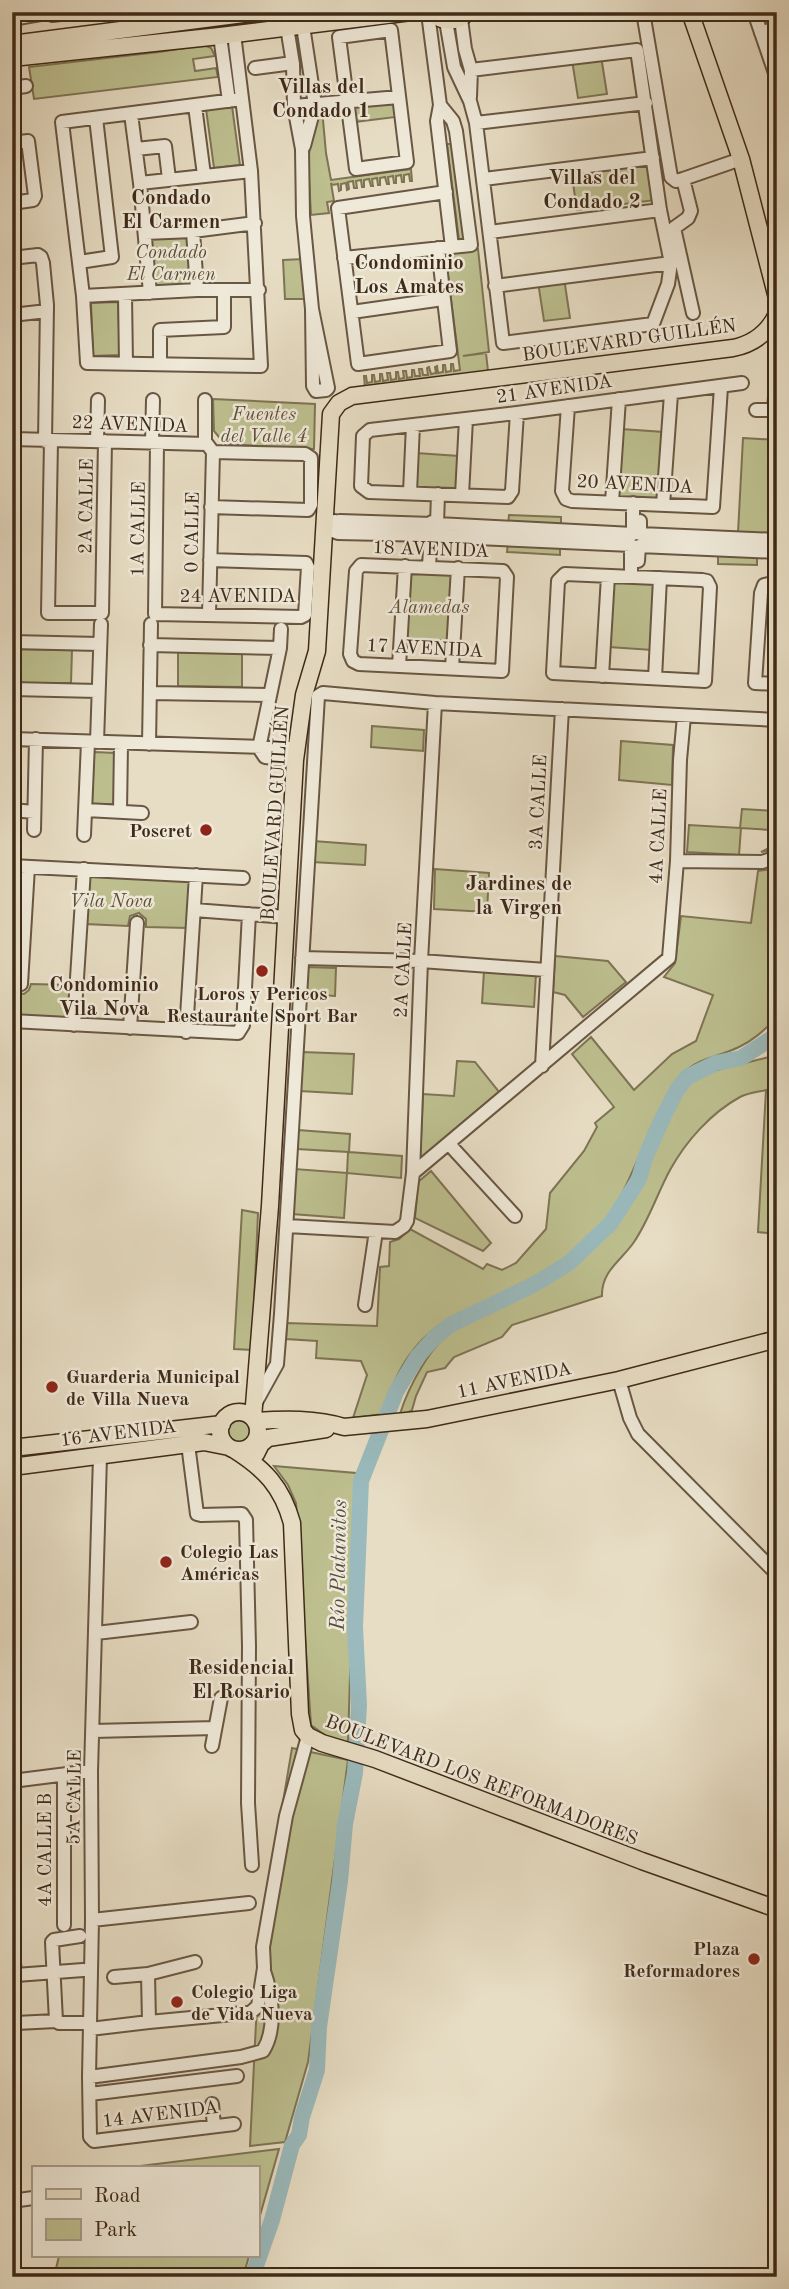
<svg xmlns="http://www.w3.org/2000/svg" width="789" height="2289" font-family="'Old Standard TT',serif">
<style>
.green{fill:#bdbf8f;stroke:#7e7454;stroke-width:2}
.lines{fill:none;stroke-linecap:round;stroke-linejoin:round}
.river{stroke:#9ababd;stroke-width:16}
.minor-casing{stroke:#695743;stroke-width:16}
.major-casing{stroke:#3f2a18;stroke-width:19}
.minor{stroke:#efe9d9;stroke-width:12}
.major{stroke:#e7ddc4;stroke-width:16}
.poi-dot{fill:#8f2418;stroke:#efe9d9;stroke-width:2.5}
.labels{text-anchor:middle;stroke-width:5;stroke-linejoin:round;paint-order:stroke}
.park-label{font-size:19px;font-style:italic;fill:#5e4f36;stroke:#efe9d9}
.street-label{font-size:19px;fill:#3f2a18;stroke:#efe9d9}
.poi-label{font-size:19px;font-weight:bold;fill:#3f2a18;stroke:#efe9d9;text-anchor:start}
.neighbourhood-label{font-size:21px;font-weight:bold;fill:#3f2a18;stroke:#efe9d9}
.water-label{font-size:21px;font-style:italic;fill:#564e41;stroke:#efe9d9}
</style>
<rect width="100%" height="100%" fill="#e7ddc4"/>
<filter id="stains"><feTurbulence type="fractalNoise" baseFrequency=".00286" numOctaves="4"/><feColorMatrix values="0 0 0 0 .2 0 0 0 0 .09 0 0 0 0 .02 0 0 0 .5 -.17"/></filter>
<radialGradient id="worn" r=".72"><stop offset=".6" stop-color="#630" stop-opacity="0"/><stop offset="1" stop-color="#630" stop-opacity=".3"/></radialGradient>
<path class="green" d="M204 45 211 48 215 56 193 59 195 71 216 68 218 77 34 99 29 67 159 52Z
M601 56 607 94 578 98 572 60Z
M394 102 396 117 354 122V108L356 106Z
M232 106 240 165 214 168 206 109Z
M322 109 326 153 331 180 411 169 412 181H410L409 174 404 175V182H402L401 175 396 176V183H394L393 176 388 177 389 184H387L385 177 380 178V185H378L377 178 372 179 373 186H371L369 179 364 180V187H362L361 180 356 181 357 188H354L353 181 348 182 349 189 347 190 346 183 341 184V190L339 191 338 184 332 185 331 183 334 201 327 202 329 213 311 215 308 160 316 110Z
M447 144H455L466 240H459Z
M651 160 656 200 577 210 571 170Z
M190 234 192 287 152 289 149 236Z
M478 249 489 352 463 356 486 353 488 371 365 388 364 376H366L367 383 372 382V375H374L375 382 380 381V374H382L383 381 388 380 387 373H390L391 380 396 379V372H398L399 379 404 378 403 371H406L407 378 412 377V370H414L415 376H420L419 369H422L423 375H428L427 368 429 367 431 374 436 373 435 367 437 366 438 373 443 372V365H445L446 372 451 371V364H453L454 371 460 370 445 252Z
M304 259 305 299H285L283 260Z
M564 278 570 318 544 321 538 282Z
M118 302 120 355 93 356 91 303Z
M213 399 315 404 314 449 225 444 214 431Z
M621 429 664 432 660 500 617 497Z
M743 438 777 440V535L738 533Z
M416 453 459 456 458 491 415 489Z
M509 515 561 517V527L508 525Z
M508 542 560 545V555L507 552Z
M718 551 757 553V565L718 564Z
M409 570 452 573 449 641 406 638Z
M613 579 656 582 652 650 609 647Z
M14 649 72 650 71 683H14Z
M178 652 242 653V687L178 686Z
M372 726 424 730 423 751 371 747Z
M621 741 673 745 672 785 619 780Z
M94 752 116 753 114 804H92Z
M742 809 777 811V849L761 852 771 847V830L741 828 739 855 687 852 689 825 740 828Z
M313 841 366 845 365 865 312 862Z
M777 868V1018C765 1029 754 1040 739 1047 721 1056 697 1058 683 1074 640 1125 638 1195 585 1242 557 1267 529 1280 495 1297 487 1301 480 1307 473 1311 465 1315 456 1316 448 1320 432 1328 415 1346 406 1360 395 1377 389 1395 383 1414L353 1418 367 1375 361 1361 316 1358 317 1341 286 1339 287 1323 377 1326 380 1267 389 1266 390 1242 399 1239 410 1229 483 1269 487 1264 502 1270 516 1263 546 1229 550 1193 584 1151 597 1127 595 1123 614 1107 572 1054 591 1037 634 1090 672 1054 696 1041 713 995 664 977 675 963 681 916 751 923 758 871Z
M435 869 489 873 487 912 434 909Z
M92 875 188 881 190 886 188 928 146 927V919L139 913 130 916 128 926 85 924 89 877Z
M555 956 608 961 626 982 583 1017 565 995 553 992Z
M305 967 336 968 335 996 304 994Z
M484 971 536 974 534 1007 482 1003Z
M31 984 72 985 68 1018 64 1021 12 1017V987L18 993 24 994 29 990Z
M777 1051V1234L758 1232 766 1090C758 1092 748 1093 740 1097 711 1113 686 1141 670 1170 657 1194 649 1220 634 1242 622 1260 601 1271 602 1296L512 1325 502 1337 454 1357 445 1368 427 1372 416 1396 412 1410 405 1414H400C408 1388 431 1343 456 1329 468 1322 483 1318 494 1309 560 1277 616 1242 646 1172 658 1146 671 1101 692 1081 702 1071 752 1062 769 1057Z
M302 1052 354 1054 352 1094 300 1091Z
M457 1061 475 1062 499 1092 420 1161 423 1094 454 1096Z
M298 1130 350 1134 349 1152 402 1156 401 1178 347 1173 344 1218 292 1214 295 1169 347 1173 348 1152 297 1149Z
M431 1171 491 1243 483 1251 415 1218 418 1182Z
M242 1210 258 1213 252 1350 234 1349Z
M227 1431a12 12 0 1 1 24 0a12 12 0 1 1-24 0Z
M274 1466 356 1473 348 1743 329 1738 311 1725 296 1503 288 1485Z
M292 1748 348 1760 308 2062 285 2142 250 2146 260 1940Z
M279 2149 257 2226V2168H124Z
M59 2256H249L243 2277H54Z"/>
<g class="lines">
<path class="river" d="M252 2277 272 2220 292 2145 299 2135 302 2117 317 2070 319 2027 340 1881 345 1824 355 1773 359 1705 355 1627 361 1481 396 1392 417 1357 434 1338 450 1325 535 1284 569 1263 611 1223 639 1179 645 1158 665 1113 677 1090 687 1077 716 1063 741 1058 777 1035"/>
<g class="minor-casing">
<path id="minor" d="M45 12 52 15 79 12
M430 12 429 21 440 105 437 121 452 247
M643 12 671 177 676 181 683 179
M754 12 777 79
M12 19 46 13
M461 19 465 49 471 70 470 97
M446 21 454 67 470 101 476 123 503 343 653 324 668 284 671 263 660 210 637 50 471 70
M303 26 315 105 304 146
M287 27 293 64 294 106 302 149 303 216 312 309 313 386 316 391 326 390 328 388 312 309
M391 30 407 162 356 169 339 37Z
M761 33 777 27
M234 34 251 171 261 366 87 363 83 296 62 122 242 99
M220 36 229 101
M255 68 293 63
M12 88 26 86
M195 106 204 175
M294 106 399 97
M131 114 140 183 150 293
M476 123 646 103
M12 143 28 141 35 196 33 200 12 203
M136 149 165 146 169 179
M484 179 653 158
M140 183 251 171
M193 231 197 290
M490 232 660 210
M145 233 193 231 255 223
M438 248 450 351 358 364 338 208 446 192
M12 258 38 255 41 257 43 263 47 305 45 441
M344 258 471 245 456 131 453 121 440 105
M79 262 112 257 96 118
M495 286 671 263
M125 295 126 364
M83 296 197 290H259
M352 312 443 299
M693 313 674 228 688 218 691 211 683 179 741 159
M12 315 47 311
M160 364V330L224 327V290
M568 406 562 491 566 499 572 501 713 507 721 387
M756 410H777
M774 410 777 370
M517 413 512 491 508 497 369 492 361 486 363 436 370 430 517 413 742 383
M12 439 207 444 213 452 305 454 311 458V505L308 510 211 507
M51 441 48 613H102L105 441
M97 441 98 400
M152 442 153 400
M157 444 155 614 301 617 305 615 308 567 306 563 210 560
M205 444V400
M410 492 413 425
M438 494 437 524 633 534V503
M462 495 466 419
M612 502 619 399
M663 505 671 394
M340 521 432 524V522
M640 521V534L777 540
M340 533 345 529 344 523 335 521 331 524 330 530 338 533 431 535 429 566
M436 536 442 532 440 525 434 524 427 526 426 532 433 536 631 545V576
M638 561 639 546 777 552
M361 565 503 571 507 577 502 671 359 664 353 661 350 654 356 571Z
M565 574 702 580 707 581 710 587 705 681 553 673 558 581Z
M777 582 764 585 761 593 755 683 777 684
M209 614 213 452
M281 629 280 648 259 748 265 757 295 760
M12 642 99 644
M150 645 280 648
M399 666 405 566
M452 668 458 568
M602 676 608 576
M655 678 660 578
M12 689 98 691
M150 693 270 695
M12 739 296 748
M97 742 101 624
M149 744 151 624
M12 810 34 812
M86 810 142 813
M120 812 121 744
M34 830 36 739
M84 835 88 742
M677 861 762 862 777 857
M12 866 243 878
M194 910 287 917
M302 958 421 961 546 970
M21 984 28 867
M12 1021 238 1033 243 1025 249 914
M74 1025 84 869
M130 1028 137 923
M186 1032 196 875
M542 1066 562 709
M449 1144 515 1216
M413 1173 669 958 677 861 680 760 684 716
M287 1226 395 1232 404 1226 407 1221 413 1173 421 961 435 703
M365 1305 376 1231
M619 1380 630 1418 638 1434 777 1574
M256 1402 277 1364 281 1314 318 696 323 693 435 703 777 720
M188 1444 197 1514 201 1515 242 1514 246 1520 249 1646 248 1803 252 1865
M100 1456 91 1771 92 1920 89 2077 90 2137 94 2141 234 2124
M96 1633 191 1622
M93 1731 215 1728
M212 1746 221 1698
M12 1781 91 1771
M12 1907 13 1931
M92 1920 249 1903
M64 1925V1775
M12 1953 16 1975
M83 1970 16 1975 14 1977V2018L16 2023 56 2021 59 2023H90
M114 1977 148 1974
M56 2021 52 1942 54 1940 80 1936
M149 2022 148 1974 195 1962
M90 2029 149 2022 244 2013H250L258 2006 264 1968 263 1947 286 1816 308 1736
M89 2077 241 2057 263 2051C277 2029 272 1994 264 1971
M90 2094 237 2076
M212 2104 214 2126
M12 2201 33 2198"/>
</g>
<g class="major-casing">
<path id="major" d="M432 12C443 24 457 23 468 12
M690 12 741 159 777 298
M12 44 260 12
M12 58 220 36 411 12
M220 1431a19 19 0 1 1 38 0a19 19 0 1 1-38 0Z
M253 1418 270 1206 295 760 304 695 317 651 331 414 339 403 352 396 733 348C753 344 768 333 777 314
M255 1421C284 1419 316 1418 344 1427L427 1419 619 1380 777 1339
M12 1448 222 1424
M233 1449C265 1469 282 1487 292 1523L300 1714 303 1730 308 1736 322 1743 375 1759 642 1861 777 1909
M256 1454 261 1444 268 1438 326 1429
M12 1467 204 1442 229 1447"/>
</g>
<use href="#minor" class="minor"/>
<use href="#major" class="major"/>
</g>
<g class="poi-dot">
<circle cx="206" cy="830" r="7"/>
<circle cx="262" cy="971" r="7"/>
<circle cx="52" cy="1387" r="7"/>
<circle cx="166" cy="1562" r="7"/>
<circle cx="754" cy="1959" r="7"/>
<circle cx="177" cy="2002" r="7"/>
</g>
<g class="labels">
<g class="park-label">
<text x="171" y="258">Condado<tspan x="171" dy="22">El Carmen</tspan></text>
<text x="264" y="420">Fuentes<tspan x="264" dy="22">del Valle 4</tspan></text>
<text x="429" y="613">Alamedas</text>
<text x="111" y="907">Vila Nova</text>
</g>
<g class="street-label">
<text transform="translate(629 339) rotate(-8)" y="7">BOULEVARD GUILLÉN</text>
<text transform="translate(554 388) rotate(-8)" y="7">21 AVENIDA</text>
<text transform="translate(130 423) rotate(2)" y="7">22 AVENIDA</text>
<text transform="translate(635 483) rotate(3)" y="7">20 AVENIDA</text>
<text transform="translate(85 506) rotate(-89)" y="7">2A CALLE</text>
<text transform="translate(137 529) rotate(-89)" y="7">1A CALLE</text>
<text transform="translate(191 532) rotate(-89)" y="7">0 CALLE</text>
<text transform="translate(431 548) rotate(2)" y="7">18 AVENIDA</text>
<text x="238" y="602">24 AVENIDA</text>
<text transform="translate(425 647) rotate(3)" y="7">17 AVENIDA</text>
<text transform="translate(537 802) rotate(-87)" y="7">3A CALLE</text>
<text transform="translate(274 813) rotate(-86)" y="7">BOULEVARD GUILLÉN</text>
<text transform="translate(657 836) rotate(-87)" y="7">4A CALLE</text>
<text transform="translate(402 970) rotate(-87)" y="7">2A CALLE</text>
<text transform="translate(514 1379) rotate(-12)" y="7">11 AVENIDA</text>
<text transform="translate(118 1432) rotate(-7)" y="7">16 AVENIDA</text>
<text transform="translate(482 1779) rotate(21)" y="7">BOULEVARD LOS REFORMADORES</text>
<text transform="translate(73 1797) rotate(-89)" y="7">5A CALLE</text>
<text transform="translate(44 1850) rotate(-90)" y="7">4A CALLE B</text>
<text transform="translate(160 2113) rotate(-7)" y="7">14 AVENIDA</text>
</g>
<g class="poi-label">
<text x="192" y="837" text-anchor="end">Poscret</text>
<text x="262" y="1000" text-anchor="middle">Loros y Pericos<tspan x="262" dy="22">Restaurante Sport Bar</tspan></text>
<text x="66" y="1383">Guarderia Municipal<tspan x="66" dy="22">de Villa Nueva</tspan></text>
<text x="180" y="1558">Colegio Las<tspan x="180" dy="22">Américas</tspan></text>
<text x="740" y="1955" text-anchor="end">Plaza<tspan x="740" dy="22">Reformadores</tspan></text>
<text x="191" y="1998">Colegio Liga<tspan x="191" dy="22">de Vida Nueva</tspan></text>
</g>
<g class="neighbourhood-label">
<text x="321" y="93">Villas del<tspan x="321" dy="24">Condado 1</tspan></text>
<text x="592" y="184">Villas del<tspan x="592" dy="24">Condado 2</tspan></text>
<text x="171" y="204">Condado<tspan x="171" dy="24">El Carmen</tspan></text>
<text x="409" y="269">Condominio<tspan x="409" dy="24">Los Amates</tspan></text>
<text x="519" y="890">Jardines de<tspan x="519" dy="24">la Virgen</tspan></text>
<text x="104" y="991">Condominio<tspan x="104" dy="24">Vila Nova</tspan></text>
<text x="241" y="1674">Residencial<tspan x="241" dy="24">El Rosario</tspan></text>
</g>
<g class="water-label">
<text transform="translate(338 1565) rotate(-89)" y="7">Río Platanitos</text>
</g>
</g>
<rect width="789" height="2289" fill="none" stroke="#e7ddc4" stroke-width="42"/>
<rect x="14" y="14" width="761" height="2261" fill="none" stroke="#3f2a18" stroke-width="3.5"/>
<rect x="21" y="21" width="747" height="2247" fill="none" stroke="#3f2a18" stroke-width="2"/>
<rect x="32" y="2166" width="228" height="91" fill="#efe9d9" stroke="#a99d8c" stroke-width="2"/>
<rect x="46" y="2189" width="35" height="10" fill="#e7ddc4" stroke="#a99d8c" stroke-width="2"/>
<text x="94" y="2202" font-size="21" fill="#3f2a18">Road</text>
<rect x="46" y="2219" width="35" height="21" fill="#bdbf8f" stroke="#a99d8c" stroke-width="2"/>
<text x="94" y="2236" font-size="21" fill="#3f2a18">Park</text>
<rect width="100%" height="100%" filter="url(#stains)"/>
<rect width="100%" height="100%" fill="url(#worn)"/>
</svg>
